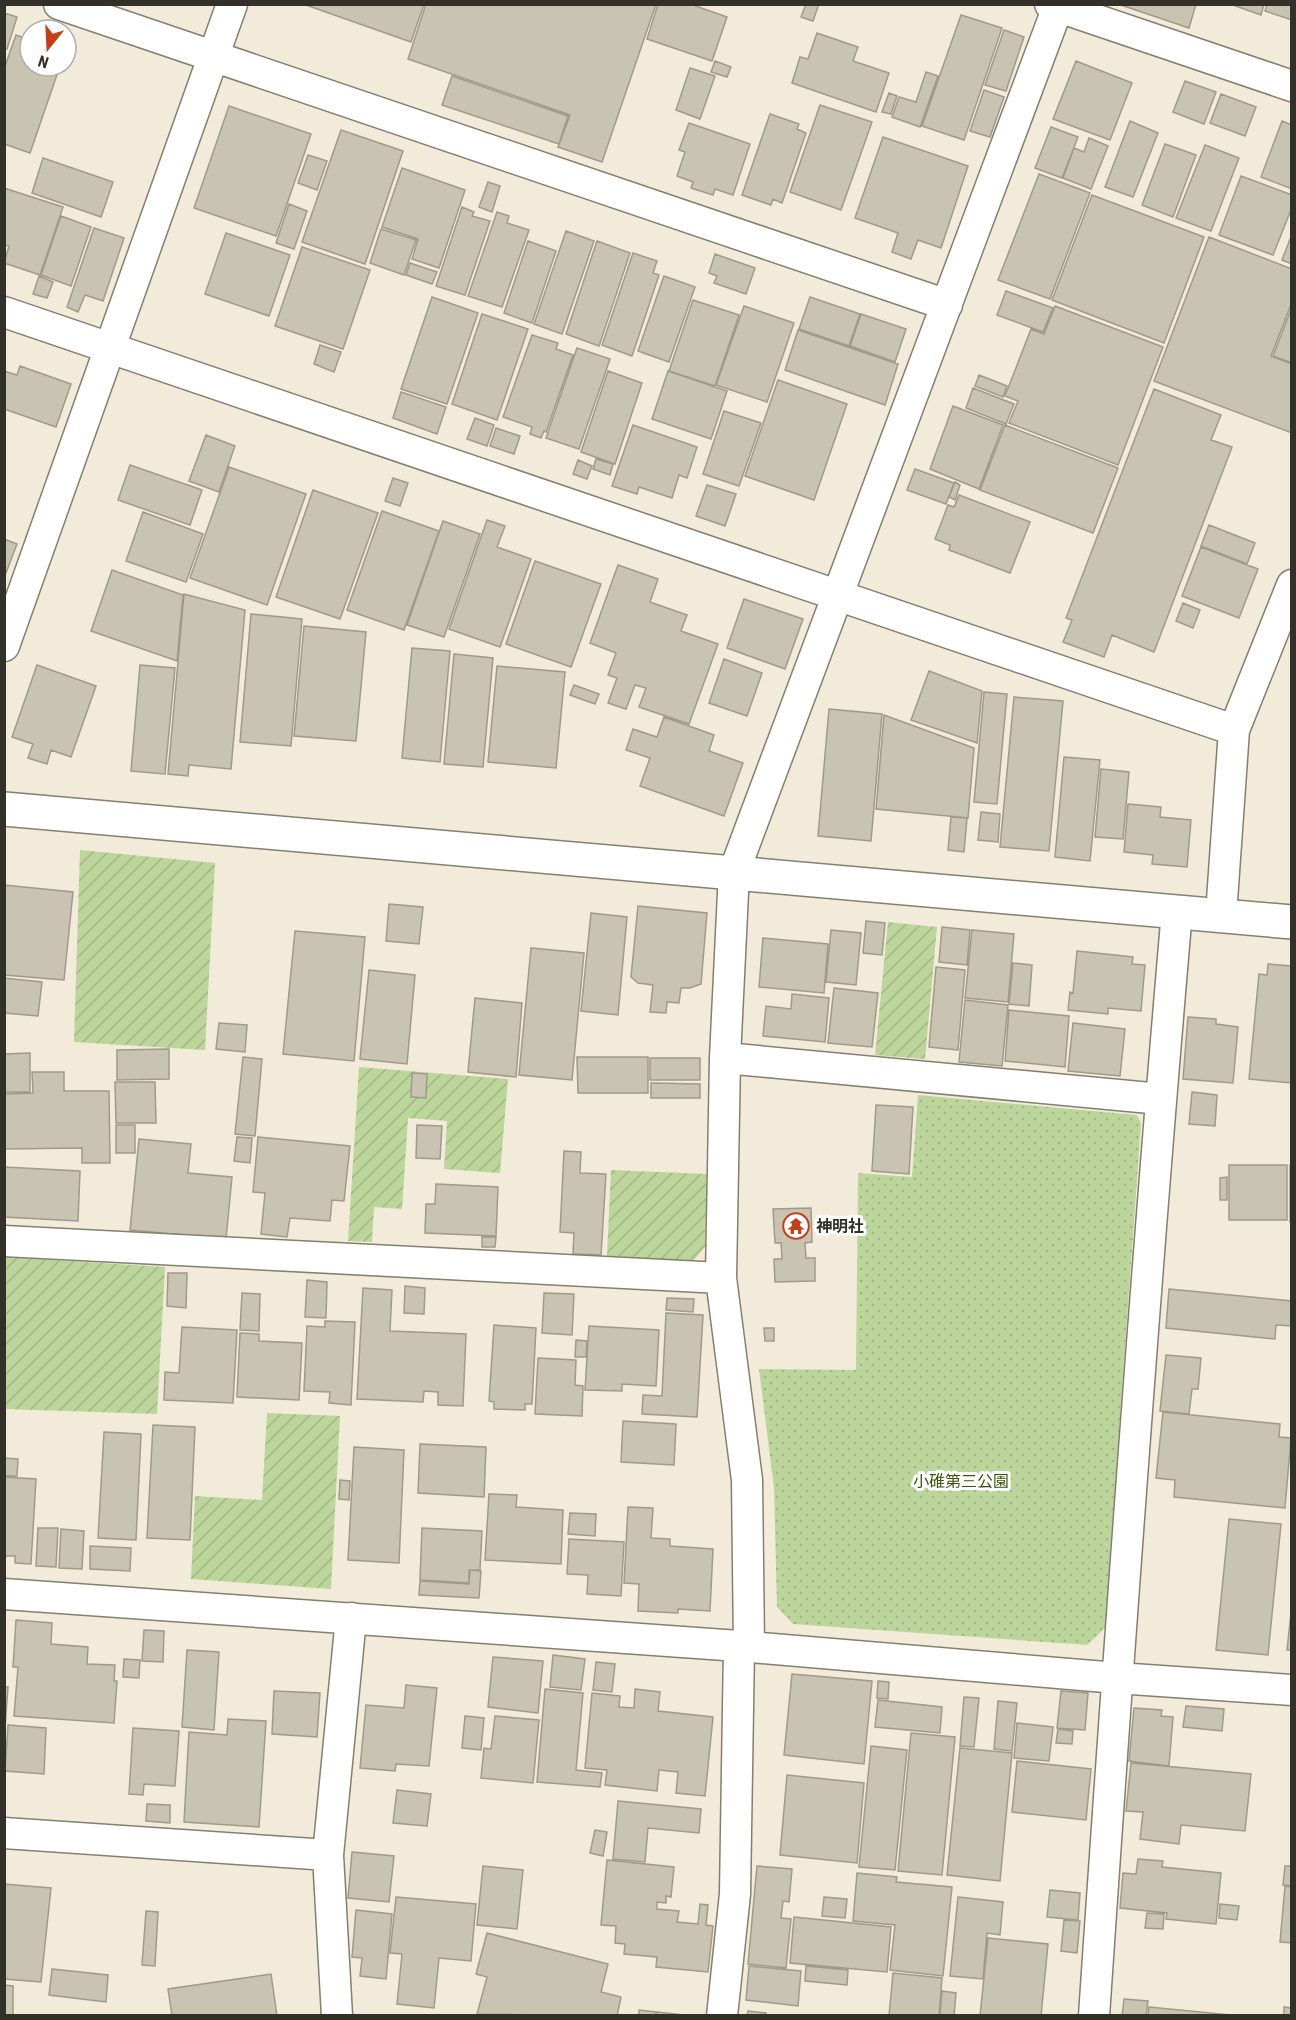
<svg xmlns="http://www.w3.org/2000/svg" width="1296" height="2020" font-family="'Roboto Condensed','Noto Sans JP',sans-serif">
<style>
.park{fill:url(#park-dots)}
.garden{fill:url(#garden-furrows)}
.building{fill:#c9c3b2;stroke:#a09a89;stroke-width:1.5}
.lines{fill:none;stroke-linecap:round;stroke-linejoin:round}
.minor-casing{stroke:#857f6f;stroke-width:33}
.tertiary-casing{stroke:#857f6f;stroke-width:36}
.minor{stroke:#fff;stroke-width:30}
.tertiary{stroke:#fff;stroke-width:33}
.labels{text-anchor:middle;stroke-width:6;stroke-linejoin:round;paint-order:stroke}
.poi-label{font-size:16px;font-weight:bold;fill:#323029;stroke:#fff;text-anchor:start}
.park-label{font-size:16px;fill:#3a5307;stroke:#fff}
</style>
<defs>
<pattern id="park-dots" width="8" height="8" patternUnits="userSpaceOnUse" patternTransform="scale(1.5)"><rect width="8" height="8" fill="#bcd59b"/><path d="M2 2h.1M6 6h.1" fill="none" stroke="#a2b786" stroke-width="1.8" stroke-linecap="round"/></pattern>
<pattern id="garden-furrows" width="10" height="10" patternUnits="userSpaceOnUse" patternTransform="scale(1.5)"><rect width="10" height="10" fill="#bcd59b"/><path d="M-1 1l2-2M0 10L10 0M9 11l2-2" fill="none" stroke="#a2b786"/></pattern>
</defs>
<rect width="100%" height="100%" fill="#f2ebda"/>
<path class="park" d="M918 1095 1137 1115 1141 1123 1105 1628 1087 1645 793 1624 777 1607 774 1488 759 1369 856 1370 858 1173 912 1177Z"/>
<path class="garden" d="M80 850 215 863 205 1050 74 1042Z
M888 922 937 927 925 1059 875 1055Z
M359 1067 508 1079 500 1173 444 1169 447 1121 408 1118 402 1209 374 1207 372 1242 348 1241Z
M611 1170 707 1174 705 1247 693 1261 607 1256Z
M5 1257 165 1267 157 1414 5 1409Z
M267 1413 340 1416 331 1589 191 1579 195 1496 262 1500Z"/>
<path class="building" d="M303 4H424L411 42Z
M426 4H656L602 162 558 147 570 115 408 59Z
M658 4H690L727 17 712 61 647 39Z
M806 4H819L813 21 801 17Z
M1118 4H1196L1189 28Z
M1230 4H1264L1261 15Z
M1267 4H1292V20L1265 11Z
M4 13 17 17 7 49 4 48Z
M961 15 1002 28 964 140 922 126Z
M1004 30 1024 37 1006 91 985 85Z
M817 33 858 47 853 61 889 73 876 112 792 83 800 57 808 59Z
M16 35 30 40V66H60L30 153 4 144V69Z
M715 61 731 67 727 77 711 72Z
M1076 61 1132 83 1110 140 1053 119Z
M690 68 715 76 700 119 676 110Z
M926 72 938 76 920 127 892 117 899 97 916 102Z
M452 76 568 116 559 144 442 105Z
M1185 81 1216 92 1204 124 1173 112Z
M984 90 1004 97 990 137 970 131Z
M889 93 897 96 891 114 882 112Z
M1221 94 1256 107 1245 136 1210 123Z
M820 105 872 122 841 210 790 192Z
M229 106 311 134 276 236 194 208Z
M770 114 799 124 797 129 806 133 782 203 773 199 771 205 742 195Z
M1130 121 1158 133 1133 197 1105 187Z
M1282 121 1292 125V189L1261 177Z
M689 123 750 144 733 195 715 189 713 195 691 188 693 182 677 176 685 152 679 150Z
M1051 127 1078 137 1062 178 1035 168Z
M341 130 403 151 365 264 302 242Z
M883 137 968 166 941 248 918 240 911 259 892 252 898 233 855 218Z
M1089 138 1108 146 1091 189 1063 178 1074 148 1084 152Z
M1165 144 1196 155 1173 217 1142 205Z
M1205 145 1239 158 1211 231 1176 218Z
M308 155 327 161 317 190 298 183Z
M43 158 113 182 101 217 32 193Z
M402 168 465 190 439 268 412 259 418 239 382 227Z
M1039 174 1090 193 1050 299 998 280Z
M1241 176 1292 195V207L1273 255 1219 235Z
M488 182 500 186 492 212 479 207Z
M4 188 63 207 40 275 4 263 9 246 4 245Z
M1092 195 1204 237 1164 343 1052 300Z
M289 204 307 211 294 249 276 243Z
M462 207 474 212 472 216 490 221 465 295 436 286Z
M497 212 509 216 507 223 529 230 502 307 468 296Z
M61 216 91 227 71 286 41 275Z
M94 228 124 238 103 301 85 295 78 312 67 307Z
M381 229 416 240 404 275 370 263Z
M566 231 594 241 562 334 534 324Z
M226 233 290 255 269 316 205 294Z
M1292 234V264L1282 260Z
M1209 237 1292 269V302L1271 356 1292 364V433L1154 381Z
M528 241 556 251 532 323 504 313Z
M597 241 630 253 599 346 566 334Z
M302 247 370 270 343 349 275 326Z
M633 253 657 261 653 273 659 275 632 356 602 345Z
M715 254 755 268 746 294 714 283 717 276 709 273Z
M410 263 437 272 432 284 406 275Z
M39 276 53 282 47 298 33 294Z
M664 276 695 287 669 362 638 351Z
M1006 291 1053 308 1043 332 997 315Z
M432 297 478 313 447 404 401 389Z
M810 297 860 314 849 346 799 329Z
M693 300 739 315 715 386 669 371Z
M744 306 794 323 767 402 716 385Z
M1055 306 1163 347 1118 465 1009 423 1018 401 1005 396 1031 329 1044 334Z
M1292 307V363L1273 356Z
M482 314 528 329 497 420 452 404Z
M861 314 906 329 895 362 850 346Z
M798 330 898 364 885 405 785 370Z
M532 335 558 343 556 349 573 355 546 432 544 431 541 438 530 434 532 427 503 417Z
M320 345 341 352 334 372 314 364Z
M577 348 610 359 579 449 546 438Z
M20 366 71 384 56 427 4 409V371L17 375Z
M608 371 642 383 615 464 581 452Z
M668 371 727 391 711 439 652 419Z
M979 375 1007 386 1003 397 975 386Z
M778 380 847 404 814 500 745 476Z
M973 388 1014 404 1006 424 966 408Z
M1154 389 1221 415 1211 440 1232 447 1154 652 1112 635 1104 657 1063 642 1072 620 1066 618Z
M401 392 446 407 437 434 393 418Z
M953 406 1003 425 979 489 930 469Z
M724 411 761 423 739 486 703 474Z
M475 418 494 425 487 446 467 439Z
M633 425 697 447 687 478 679 475 672 498 639 487 637 494 612 486Z
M1005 425 1118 468 1093 533 980 490Z
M496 428 520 436 514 454 490 446Z
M206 435 235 446 219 492 189 481Z
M596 459 613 464 610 475 593 469Z
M578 460 592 466 587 479 573 474Z
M130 465 202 490 190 525 118 500Z
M229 467 306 494 267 605 190 578Z
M915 469 954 483 946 504 907 490Z
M393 478 408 483 400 506 385 501Z
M955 482 960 485 955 500 949 497Z
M707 485 736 494 725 526 696 516Z
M313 490 378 513 340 619 276 597Z
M959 495 1030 522 1010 573 949 550 950 545 935 539 948 505 954 507Z
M382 511 439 531 404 630 347 610Z
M143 512 203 534 186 582 126 561Z
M487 520 505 526 497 547 531 559 500 647 449 629Z
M443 521 480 534 444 637 407 625Z
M1209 525 1255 543 1247 564 1201 546Z
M4 539 17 544 6 573 4 572Z
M1201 547 1258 569 1239 618 1182 596Z
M535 561 601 584 571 667 506 644Z
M618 565 658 579 650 602 687 615 681 631 718 644 689 724 639 707 646 688 635 685 626 709 608 703 617 678 608 675 616 653 590 643Z
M112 570 183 595 177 661 91 631Z
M184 594 245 610 231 769 189 765 188 776 168 774Z
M744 599 803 619 785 669 727 648Z
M1183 603 1200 610 1193 628 1176 621Z
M251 614 302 619 291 746 240 742Z
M304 626 366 632 356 741 294 736Z
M412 648 450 651 440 762 402 758Z
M454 654 493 658 483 767 444 764Z
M724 659 762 673 747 716 709 703Z
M37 665 96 686 71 757 51 750 47 764 28 758 33 744 12 737Z
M140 665 175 668 165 774 131 771Z
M497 666 565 672 556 768 488 762Z
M929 671 982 691 977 743 911 720Z
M574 685 599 694 595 704 570 695Z
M984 692 1007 694 997 804 974 802Z
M1014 697 1063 701 1049 851 1000 847Z
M829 709 882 714 871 841 818 836Z
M884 715 974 748 968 818 876 809Z
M664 717 714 735 709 751 743 763 724 816 640 786 650 758 626 750 633 729 657 737Z
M1064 757 1100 760 1090 861 1055 857Z
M1101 769 1129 772 1123 839 1095 837Z
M1128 804 1161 807 1160 817 1191 820 1187 867 1152 864 1153 855 1124 852Z
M981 812 1000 814 998 842 978 840Z
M951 817 967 818 964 852 948 850Z
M4 885 73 892 64 980 4 975Z
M389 904 423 907 419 944 386 941Z
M638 906 707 913 701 984 690 988H681L679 1003 667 1002 666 1013 650 1012 653 985 638 983 631 977Z
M591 913 627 917 618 1015 581 1011Z
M866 921 885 923 882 955 863 953Z
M942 927 970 930 967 965 939 962Z
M831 930 861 933 856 985 826 982Z
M972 930 1014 934 1008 1002 965 998Z
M295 931 365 937 354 1061 283 1054Z
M763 938 828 944 824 993 759 987Z
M531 948 584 953 572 1080 519 1075Z
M1077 951 1133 957 1132 964 1145 965 1141 1011 1108 1008V1014L1068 1010 1070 992 1073 993Z
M1013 963 1032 965 1029 1006 1009 1004Z
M1268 964 1292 966V1083L1249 1079 1259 974 1267 975Z
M936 967 965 970 958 1050 929 1047Z
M369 970 415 975 407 1064 360 1059Z
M4 978 42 982 38 1016 4 1013Z
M834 988 878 993 872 1047 828 1043Z
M792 994 829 998 825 1042 763 1036 766 1006 791 1009Z
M475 998 522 1003 516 1077 468 1072Z
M965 1000 1008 1005 1002 1066 959 1062Z
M1009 1010 1069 1016 1065 1067 1005 1061Z
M1188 1017 1216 1019V1024L1238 1027 1233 1083 1183 1079Z
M219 1023 247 1025 245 1052 216 1049Z
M1073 1023 1125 1029 1120 1076 1068 1071Z
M169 1049V1079L117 1080V1050Z
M30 1053V1092H4V1054Z
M243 1057 262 1059 255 1136 235 1134Z
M577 1057H648V1093H578Z
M650 1058H700V1080H650Z
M32 1072H64V1091H109L110 1163H82V1148L4 1149V1094L33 1093Z
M412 1073 427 1074 426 1098 411 1097Z
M115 1082H155L156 1123H116Z
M651 1083 700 1084V1098H651Z
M1192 1092 1217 1095 1215 1126 1189 1124Z
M876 1105 913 1107 909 1174 872 1171Z
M116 1125H135V1153H116Z
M417 1125 442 1126 440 1159 416 1158Z
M237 1137 252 1138 250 1163 234 1161Z
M258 1137 350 1146 344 1201 332 1200 330 1221 290 1218 287 1237 261 1234 265 1193 253 1192Z
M139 1139 191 1144 188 1173 232 1177 226 1239 130 1230Z
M564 1151 581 1152 580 1173 606 1174 601 1255 573 1254 574 1233 560 1232Z
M1229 1165H1287V1220H1229Z
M1290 1165H1292V1222H1290Z
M4 1167 80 1171 78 1221 4 1217Z
M1227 1177V1200H1220V1178Z
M436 1184 498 1187 496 1236 425 1233 426 1204H435Z
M811 1208 812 1242 805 1243 806 1258H815V1281L775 1282 774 1259H782L781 1243H775L773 1209Z
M482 1237H496L495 1247H482Z
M168 1273H187L186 1308 167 1306Z
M307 1280 327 1282 326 1318 305 1317Z
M405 1286 425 1288 424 1314 404 1313Z
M363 1288 392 1290 390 1331 466 1334 463 1406 438 1405V1392L424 1391 423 1402 357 1399Z
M1169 1289 1292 1301V1326L1276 1325 1275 1339 1166 1328Z
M242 1293 260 1294 259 1331 240 1330Z
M544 1293 574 1294 572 1335 542 1333Z
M667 1298 694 1299 693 1312 666 1310Z
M666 1313 703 1315 697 1417 642 1414 643 1395 662 1396Z
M325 1321 355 1322 351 1405 329 1403 330 1392 304 1391 307 1326 325 1327Z
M494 1325 536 1328 532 1404H525V1410L494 1409V1402L489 1401Z
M589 1326 659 1330 656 1386 622 1384V1391L585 1390Z
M182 1327 237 1330 233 1403 164 1400 165 1372 179 1373Z
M764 1328H774V1341H765Z
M240 1333 259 1334V1341L302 1343 299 1400 237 1397Z
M576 1340 587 1341 586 1357H575Z
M1166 1355 1201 1358 1198 1389H1192L1189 1414 1160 1411Z
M538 1358 576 1360 575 1385 583 1386 582 1416 535 1414Z
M1163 1412 1280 1424 1279 1437 1291 1438 1285 1508 1174 1497 1175 1480 1156 1478Z
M623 1421 676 1424 674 1465 621 1462Z
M153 1425 195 1427 190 1540 147 1538Z
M104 1432 141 1434 136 1540 98 1538Z
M420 1444 486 1447 484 1497 418 1493Z
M354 1447 404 1450 399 1563 348 1560Z
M4 1458 18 1459 17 1476H4Z
M4 1477 36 1479 31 1564 15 1563V1556H6L4 1563Z
M340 1480 350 1481 349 1500 339 1499Z
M489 1494 517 1495 516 1507 563 1510 561 1564 485 1560Z
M628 1507 653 1508 651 1538 670 1539V1546L713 1549 710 1611 678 1609V1613L638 1611 639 1584 624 1583Z
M570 1513 596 1514 595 1536 568 1534Z
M1229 1519 1281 1524 1268 1655 1216 1650Z
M38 1528H58L56 1567 36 1566Z
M422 1528 482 1531 480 1570H469V1583L420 1580Z
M61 1529 84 1531 82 1569 59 1568Z
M569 1539 624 1542 621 1596 587 1594 588 1575 567 1574Z
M90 1546 131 1548 130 1571 90 1569Z
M470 1570 481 1571 479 1598 419 1595 420 1581 469 1584Z
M1292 1603V1650H1287Z
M16 1620 52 1623 51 1644 88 1647 87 1664 115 1665 114 1681H117L114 1723 14 1716 18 1667H13Z
M144 1630 164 1631 163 1662 142 1661Z
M187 1650 219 1652 214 1730 182 1727Z
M553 1655 585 1659 581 1690 550 1687Z
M493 1657 543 1661 538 1713 488 1707Z
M124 1659 140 1660 139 1678 123 1677Z
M596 1662 615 1664 612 1692 593 1690Z
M792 1674 872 1681 864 1764 784 1755Z
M878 1681 889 1682 888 1699 877 1698Z
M406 1685 437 1688 429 1766 396 1764 395 1771 360 1768 366 1705 404 1708Z
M4 1687H8L4 1742Z
M545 1689 583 1693 576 1770 602 1773 600 1787 537 1782Z
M635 1689 660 1692 658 1711 713 1717 705 1796 676 1793 678 1772 659 1770 657 1791 605 1785 607 1770 585 1768 592 1693 620 1696 619 1707 634 1708Z
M274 1691 320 1693 317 1737 272 1734Z
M1061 1691 1088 1693 1085 1730 1057 1728Z
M964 1697 979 1698 974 1747 960 1746Z
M878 1700 942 1707 940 1733 875 1727Z
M998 1701 1017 1703 1012 1751 994 1749Z
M1186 1706 1224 1709 1222 1731 1183 1727Z
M1134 1708 1162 1710 1161 1716 1173 1717 1169 1766 1129 1761Z
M465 1716 484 1718 481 1750 462 1748Z
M495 1716 539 1720 533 1783 481 1778 484 1748 491 1749Z
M228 1719 266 1721 259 1827 184 1822 189 1732 227 1735Z
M1017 1723 1053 1727 1049 1761 1014 1758Z
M8 1725 46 1728 44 1774 5 1771Z
M133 1728 179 1731 175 1786 144 1784 143 1795 129 1794Z
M1058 1729 1073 1731 1072 1744 1056 1743Z
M911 1733 955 1737 942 1875 898 1871Z
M871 1746 907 1750 895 1870 859 1867Z
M960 1748 1012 1753 1000 1881 947 1875Z
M1017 1761 1091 1769 1086 1820 1012 1812Z
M1131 1763 1251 1774 1245 1831 1181 1825 1179 1844 1140 1839 1143 1812 1126 1811Z
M787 1775 864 1783 857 1863 780 1855Z
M397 1790 431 1794 427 1826 393 1823Z
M618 1801 701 1809 699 1833 648 1828 645 1862 613 1859Z
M147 1804 170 1805V1823L146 1821Z
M595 1830 607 1832 603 1856 590 1853Z
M352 1852 394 1856 389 1902 348 1898Z
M1138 1859 1163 1861 1162 1867 1221 1873 1216 1924 1166 1919 1167 1913 1120 1908 1123 1873 1136 1874Z
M607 1860 674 1867 671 1897 666 1896V1903L657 1902V1909L679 1911 677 1922 698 1924 700 1904 708 1905 706 1925 713 1926 708 1972 656 1967 657 1957 624 1954 625 1944 615 1943 616 1926 601 1925Z
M483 1866 523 1870 517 1929 477 1925Z
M757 1866 792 1869 789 1902 783 1901 781 1918 791 1919 786 1968 748 1964Z
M1285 1866H1292V1886L1283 1885Z
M857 1873 897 1877 896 1882 952 1887 943 1976 890 1970 895 1925 853 1921Z
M4 1884 51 1888 41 1982 4 1979Z
M1285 1886 1292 1887V1943L1280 1942Z
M1050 1890 1080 1893 1078 1920 1047 1917Z
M396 1897 476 1904 471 1961 439 1958 434 2008 397 2004 402 1954 390 1953Z
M824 1897 847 1899 845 1918 822 1916Z
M958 1897 1003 1902 1000 1935 987 1933 983 1979 950 1976Z
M1220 1904 1239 1906 1237 1920 1219 1918Z
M356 1910 392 1914 386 1979 360 1976 362 1958 352 1957Z
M146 1911 158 1912 155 1966 142 1965Z
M1147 1913 1164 1914 1163 1929 1145 1928Z
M794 1917 891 1927 887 1972 790 1963Z
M1064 1920 1080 1921 1077 1953 1061 1951Z
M487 1933 608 1964 601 1992 621 1997 617 2016 477 2014 487 1977 476 1974Z
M988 1938 1048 1944 1041 2016H980Z
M749 1966 801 1971 798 2006 746 2000Z
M806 1966 848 1970 847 1985 805 1981Z
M52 1969 108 1975 106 2002 49 1995Z
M893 1973 942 1978 939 2016H889Z
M271 1974 277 2016H172L168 1989Z
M4 1985 13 1986V2016H4Z
M942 1991 956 1993 954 2016H940Z
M1124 1999 1148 2001 1146 2016H1122Z
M1149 2007 1241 2016H1148Z
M1284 2007 1292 2008V2016H1284Z
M639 2010 656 2012 655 2016H639Z
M748 2011 766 2013 765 2016H747Z
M657 2012 693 2016H656Z"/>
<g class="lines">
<g class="minor-casing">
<path id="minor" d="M59 4 947 305
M1050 4 1292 86
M4 312 1234 730
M4 646 232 4
M1221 915 1234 730 1292 585
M725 1058 1161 1099
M4 1241 721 1278
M4 1594 739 1646 1117 1678 1292 1690
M749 1647 747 1480 721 1278 725 1058 734 872 1059 4
M4 1833 328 1855
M337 2016 328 1855 351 1618
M722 2016 735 1894 739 1646
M1094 2016C1119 1647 1145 1279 1177 911"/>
</g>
<g class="tertiary-casing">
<path id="tertiary" d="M4 809 1292 922"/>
</g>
<use href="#minor" class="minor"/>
<use href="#tertiary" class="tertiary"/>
</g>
<defs>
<g id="temple-ring" transform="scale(1.35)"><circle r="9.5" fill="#fff" stroke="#c73e19" stroke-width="1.5"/><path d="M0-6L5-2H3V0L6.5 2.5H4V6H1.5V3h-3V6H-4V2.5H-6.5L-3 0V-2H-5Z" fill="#c73e19"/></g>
</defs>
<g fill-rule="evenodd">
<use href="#temple-ring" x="796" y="1226"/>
</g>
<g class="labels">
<g class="poi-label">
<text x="816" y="1232">神明社</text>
</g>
<g class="park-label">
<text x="961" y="1487">小碓第三公園</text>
</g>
</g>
<rect width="1296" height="2020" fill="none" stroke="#323029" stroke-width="12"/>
<g transform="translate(48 48) rotate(198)"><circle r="28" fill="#ffffff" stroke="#adaca9" stroke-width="1.5"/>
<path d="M0-4.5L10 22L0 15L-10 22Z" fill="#c73e19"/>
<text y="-9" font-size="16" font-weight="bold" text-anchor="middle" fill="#323029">N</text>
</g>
</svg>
